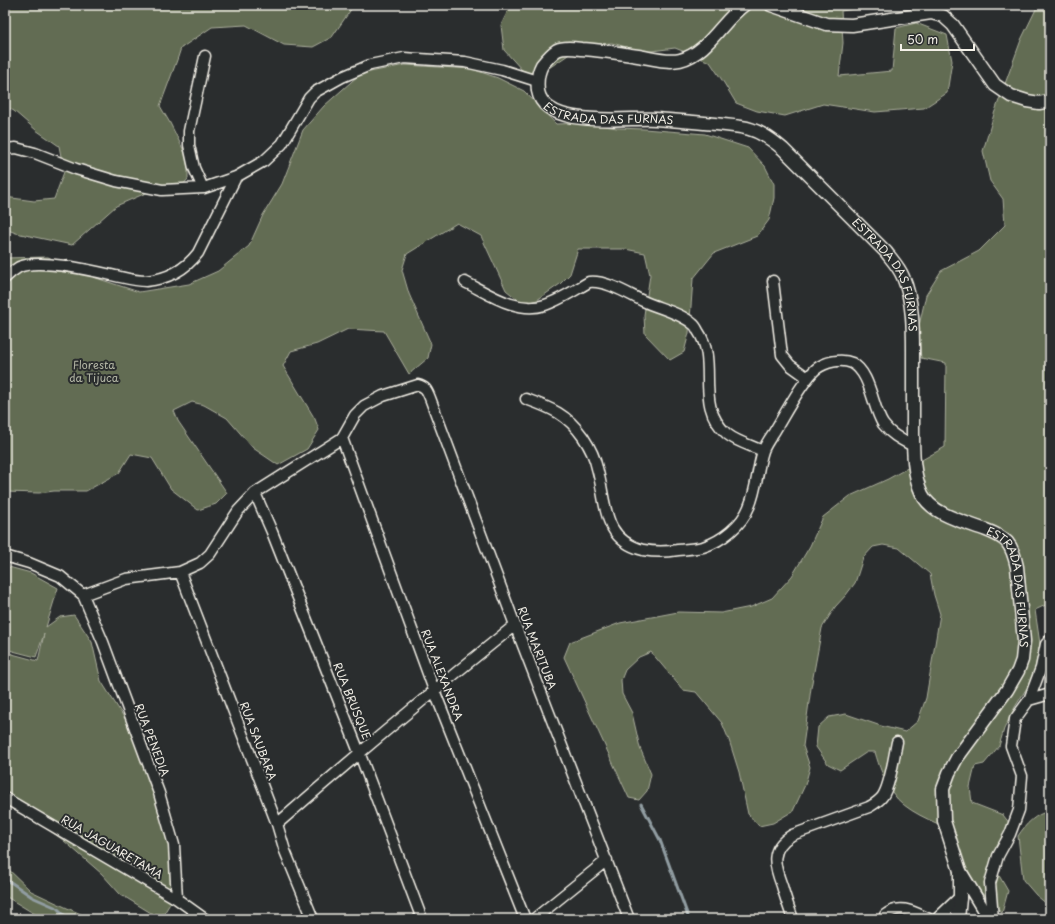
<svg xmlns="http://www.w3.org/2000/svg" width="1055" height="924" font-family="'Playpen Sans',sans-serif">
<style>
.green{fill:#626c52;stroke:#abae9d}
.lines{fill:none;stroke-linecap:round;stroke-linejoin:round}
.stream{stroke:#919da2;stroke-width:3}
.minor-casing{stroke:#f4f1e8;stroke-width:13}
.major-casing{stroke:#f4f1e8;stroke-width:15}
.minor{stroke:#2a2d2e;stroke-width:10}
.major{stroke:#2a2d2e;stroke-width:12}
.labels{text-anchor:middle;stroke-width:4;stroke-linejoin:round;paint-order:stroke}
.street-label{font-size:11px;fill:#f4f1e8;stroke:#2a2d2e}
.park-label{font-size:11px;fill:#b2b5a4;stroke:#2a2d2e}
</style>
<rect width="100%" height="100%" fill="#2a2d2e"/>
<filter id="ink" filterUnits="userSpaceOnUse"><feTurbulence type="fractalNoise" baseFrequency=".025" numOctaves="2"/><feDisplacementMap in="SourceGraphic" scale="8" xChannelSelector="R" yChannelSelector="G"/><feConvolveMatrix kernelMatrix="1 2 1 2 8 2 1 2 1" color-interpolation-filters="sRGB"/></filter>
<g filter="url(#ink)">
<path class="green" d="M5 5H354L332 37 313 47 284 45 246 25 212 27 181 48 177 60 160 106 170 123 188 159V179L181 187 166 191 146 193 116 206 72 245 16 233 5 229V197L34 201 54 199 64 172 59 146 36 130 14 111 5 106Z
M511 5H881L841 11 843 43 839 76 892 71 896 28 916 23 947 35 952 61 947 93 924 108 875 112 823 104 785 116 757 111 736 103 724 83 710 62 675 48 644 52 612 43 583 45 537 76 522 70 504 50 501 25Z
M1038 5H1050V603L1035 610 1040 644 1033 678 1015 707 1004 729 999 746 984 764 975 766 970 787 972 803 1003 815 1010 824 997 872 1008 891 1002 913C974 891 963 865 954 831 933 821 905 812 892 792 884 780 879 766 875 752H867L840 770 828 764 816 747 818 727 829 717 846 714 881 726 905 732 918 721 926 698 940 614 934 595 930 574 899 548 883 545 873 547 863 558 855 583 846 595 835 607 822 628 811 688 803 746 810 767 805 785 793 811 773 823 759 826 748 814 739 772 729 740 722 723 696 692 683 690 651 652 639 657 625 670 621 680 622 694 632 713 640 748 651 774 647 791 639 800 629 798 564 657 570 642 620 623 678 612 721 613 751 607 772 598 792 576 810 546 823 517 850 496 888 479 945 447 946 363 921 358 918 330 926 295 941 271 979 251 1005 225 1003 199 990 181 983 151 994 114 1021 40Z
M405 65 472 69 498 78 524 91 556 124 586 123 617 128 644 129 705 134 748 148 765 166 774 184V198L769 220 757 236 714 253 693 279 689 333 684 352 670 360 645 334 644 315 650 275 645 253 625 249H578L570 274 560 284 537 300 523 304 506 290 481 236 457 223 407 254 402 270 409 294 431 344 428 358 409 374 384 331 348 329 317 344 291 351 283 366 315 419 319 430 307 449 278 465 253 448 227 418 204 405 192 402 174 411 178 421 227 493 216 504 198 510 171 489 152 458 131 454 119 473 86 491H54L39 493 5 492V258L48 257 99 279 139 292 189 284 218 271 249 246 263 215 282 184 303 130 324 106 360 74Z
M5 566 31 573 58 588 46 627 60 617 74 615 92 642 101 681 127 722 142 763 163 806 179 889 163 915 151 913 120 894 102 874 63 840 5 799V652L38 661 44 634 36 657 5 649Z
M1050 811V904L1048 905 1036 895 1023 880 1018 836C1026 824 1035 814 1050 811Z
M5 866 31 891 65 907 92 919H43L5 896Z"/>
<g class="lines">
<path class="stream" d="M641 804 660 840 689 919
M5 880 12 883 32 897 57 908 68 919"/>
<g class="minor-casing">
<path id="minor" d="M5 149 16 148 35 153 76 169 116 181 162 190 204 188 236 177 264 161 282 144 309 98 315 92 342 77 370 65 404 58 465 62 502 70 537 81
M203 188 194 168 189 145V131L205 56
M5 278C9 274 14 270 19 267 40 258 94 271 116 276 125 278 136 281 146 281 167 279 185 270 198 253L236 177
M773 281 782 355 790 365 808 378
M465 282C489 294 517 314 545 305 560 300 575 290 589 282 606 280 628 294 643 301 658 308 681 313 693 324 695 325 697 329 698 331 720 363 693 404 727 434 737 442 752 446 763 451
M526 399C551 408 567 414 583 437 589 446 595 458 597 468 607 502 601 539 643 550 654 552 667 552 678 550 686 549 695 549 703 547 722 541 742 525 749 507 757 489 757 469 763 451 765 445 770 438 774 432 784 416 802 381 816 369 825 362 841 358 852 363 871 373 872 407 883 424 891 435 902 440 913 446
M342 438 434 690 525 919
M255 493 272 532 359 752 422 919
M5 556 29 563 60 576 83 595 103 642 159 793 174 845 177 899
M180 572 277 824 285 851 313 919
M83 595 126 579 180 572 200 563 210 554 238 511 255 493 342 438 355 415 364 406 383 396 418 385C426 387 427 391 430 398L515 625 629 919
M1029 700 1050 694
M5 798 177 899 205 919
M277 824C355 756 434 690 515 625
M534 919 607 860
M793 919C789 908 785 897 782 886 774 865 769 849 792 835L869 807C874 804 878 802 882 797 890 787 894 756 897 742
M885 919V915C900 903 914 912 929 919
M993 919 990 883 998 856 1010 834 1019 810 1022 776 1011 746 1015 719 1029 700 1041 668 1046 644 1050 640"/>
</g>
<g class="major-casing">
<g id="major">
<path id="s1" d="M744 5C722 21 708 53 680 60 667 63 651 58 638 56 619 53 600 50 581 49 574 48 563 47 557 50 551 54 546 60 542 65 537 74 537 82 538 91 545 130 628 117 656 119 684 121 713 123 741 127 757 129 770 138 783 149L886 252C892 260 899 267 903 277 914 303 913 333 913 361 913 384 913 408 913 431 913 451 913 475 922 494 932 515 965 522 986 530 994 533 1001 536 1007 542 1013 549 1015 558 1017 567L1024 641 1022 660 1018 671 1007 690 957 758 949 773 943 789 944 821 960 871 989 919"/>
<path d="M771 5 826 24 852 25 931 13 943 16 953 25 995 85 1011 96 1027 101 1039 103 1050 101"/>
<path d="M938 919 960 898"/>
<path d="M958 919 960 898V871"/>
</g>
</g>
<use href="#minor" class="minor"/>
<use href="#major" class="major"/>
</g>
</g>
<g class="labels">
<g class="street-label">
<text dy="4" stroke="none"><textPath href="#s1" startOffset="339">ESTRADA DAS FURNAS</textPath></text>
<text dy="4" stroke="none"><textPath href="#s1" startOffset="687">ESTRADA DAS FURNAS</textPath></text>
<text dy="4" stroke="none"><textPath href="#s1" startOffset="1058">ESTRADA DAS FURNAS</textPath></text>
<text transform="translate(537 648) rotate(69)" y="4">RUA MARITUBA</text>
<text transform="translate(442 675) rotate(69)" y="4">RUA ALEXANDRA</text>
<text transform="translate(352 701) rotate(68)" y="4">RUA BRUSQUE</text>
<text transform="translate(152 740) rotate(69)" y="4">RUA PENEDIA</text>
<text transform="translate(258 741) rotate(69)" y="4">RUA SAUBARA</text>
<text transform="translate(112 847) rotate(30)" y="4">RUA JAGUARETAMA</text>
</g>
<g class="park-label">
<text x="94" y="369">Floresta<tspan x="94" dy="13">da Tijuca</tspan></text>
</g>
</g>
<rect width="1055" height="924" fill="none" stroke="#2a2d2e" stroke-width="20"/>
<rect x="10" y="10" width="1035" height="904" fill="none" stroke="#f4f1e8" stroke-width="1.5" filter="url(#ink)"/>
<path d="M901 44v6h73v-6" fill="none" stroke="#f4f1e8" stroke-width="2"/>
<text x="907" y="44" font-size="12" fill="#f4f1e8" stroke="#2a2d2e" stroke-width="3" paint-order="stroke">50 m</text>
</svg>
